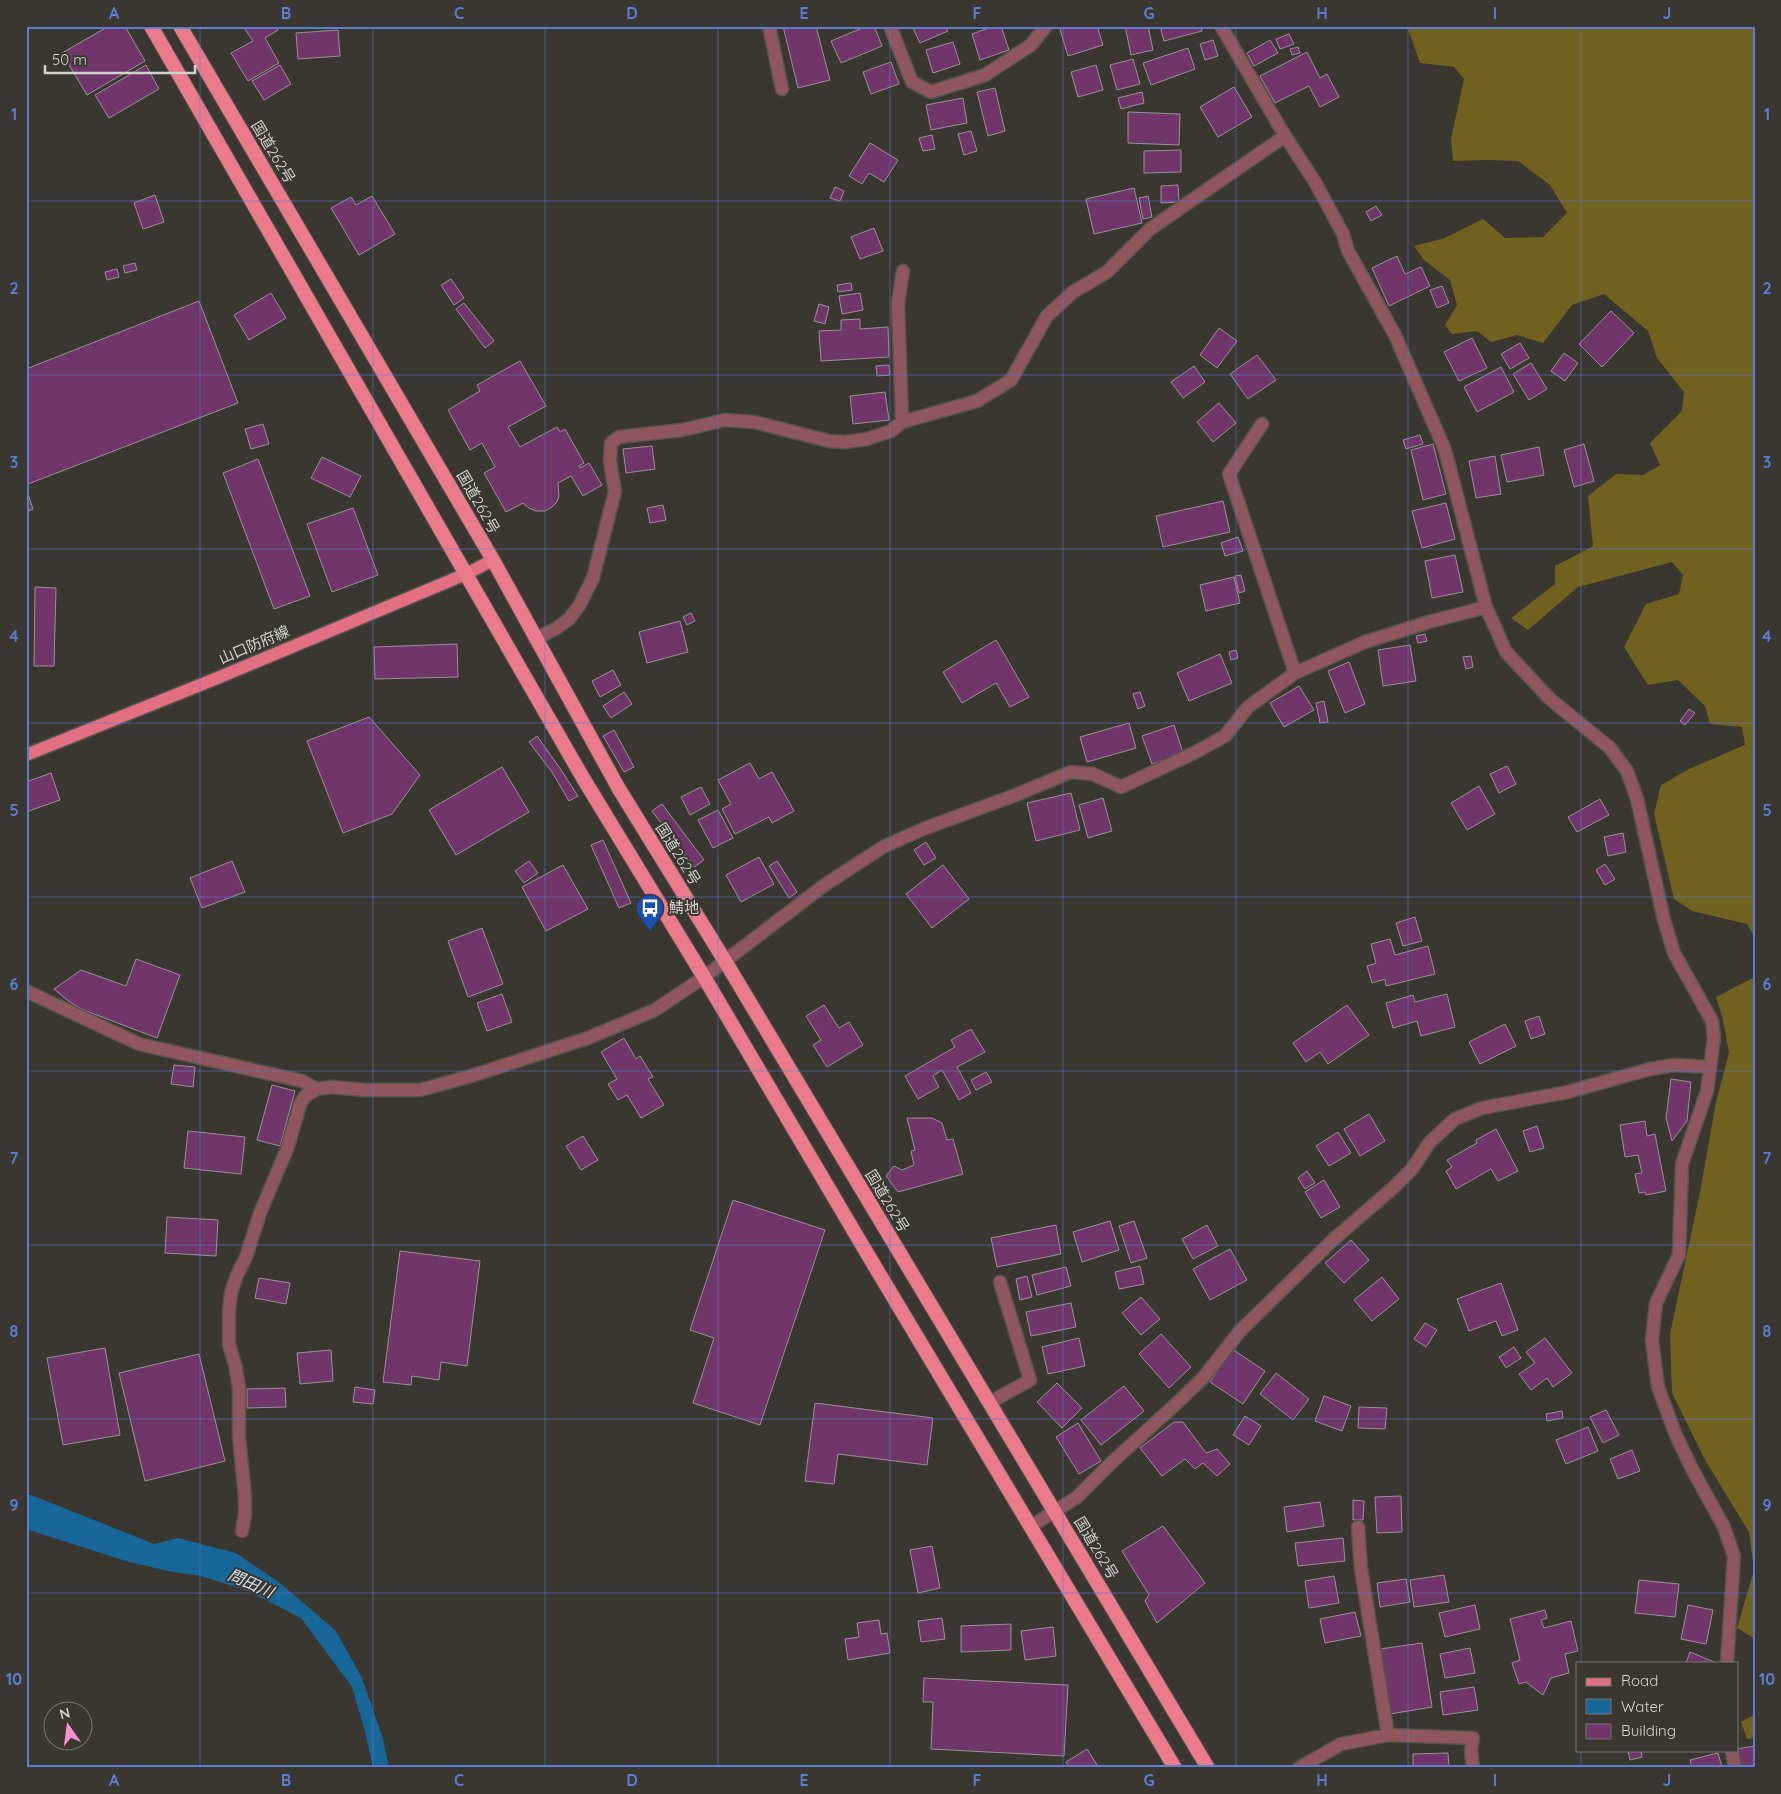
<svg xmlns="http://www.w3.org/2000/svg" width="1781" height="1794" font-family="Quicksand,'Noto Sans JP',sans-serif">
<style>
.forest{fill:#70611f}
.water{fill:#186799}
.building{fill:#703669;stroke:#9a9298}
.lines{fill:none;stroke-linecap:round;stroke-linejoin:round}
.minor-casing{stroke:#55534c;stroke-width:15}
.primary-casing{stroke:#55534c;stroke-width:15}
.trunk-casing{stroke:#55534c;stroke-width:16}
.minor{stroke:#8f565e;stroke-width:12}
.primary{stroke:#e27082;stroke-width:12}
.trunk{stroke:#eb7b8c;stroke-width:14}
.grid{fill:none;stroke:#5d7dd4;stroke-width:1;stroke-opacity:0.55}
.labels{text-anchor:middle;stroke-width:4;stroke-linejoin:round;paint-order:stroke}
.street-label{font-size:15px;fill:#d4d3ce;stroke:#393730}
.poi-label{font-size:15px;fill:#d4d3ce;stroke:#393730;text-anchor:start}
.water-label{font-size:16px;font-style:italic;fill:#cfe1ef;stroke:#393730}
.neatline{fill:none;stroke:#5d7dd4;stroke-width:2}
.grid-label{font-size:16px;text-anchor:middle;font-weight:bold;fill:#5d7dd4}
</style>
<rect width="100%" height="100%" fill="#393730"/>
<path class="forest" d="M1407 26H1755V938L1747 924 1692 911 1674 899 1654 814 1661 785 1689 769 1745 745 1742 727 1710 724 1705 706 1678 680 1648 685 1624 647 1646 604 1679 594 1683 575 1672 562 1578 587 1528 630 1511 618 1555 584V566L1593 546 1588 496 1616 474 1643 475 1660 465 1650 443 1682 411 1684 392 1657 358 1648 331 1604 294 1572 305 1543 343 1517 335 1491 342 1477 331 1452 334 1445 325 1457 305 1450 280 1424 260 1414 246 1445 238 1483 219 1505 238 1543 237 1567 213 1550 185 1518 161 1486 160 1453 161 1451 139 1464 79 1454 67 1420 63Z
M1755 977V1639L1737 1628 1754 1570 1749 1532 1705 1460 1672 1393 1670 1334 1700 1192 1716 1102 1729 1053 1723 1020 1716 997Z
M1755 1714V1738L1747 1739 1741 1722Z"/>
<path class="water" d="M26 1493 154 1544 178 1538 236 1553 280 1583 336 1631 362 1678 383 1739 389 1768H373L366 1735 352 1687 301 1618 248 1591 201 1576 173 1572 129 1562 26 1529Z"/>
<path class="building" d="M109 26H125L145 61 87 95 62 53Z
M243 26H274L278 30 265 38 279 63 248 81 231 53 253 41Z
M783 26H816L830 80 798 88Z
M867 26H874L882 46 841 63 831 41Z
M912 26H945L948 31 920 43Z
M994 26H1001L1009 50 980 60 972 34Z
M1059 26H1097L1103 45 1068 56Z
M1125 26H1148L1153 50 1131 55Z
M1160 26H1201L1202 31 1164 41Z
M338 30 340 56 298 59 296 33Z
M1289 34 1294 44 1280 49 1276 39Z
M1213 40 1218 56 1205 60 1200 44Z
M1270 40 1278 53 1254 66 1247 53Z
M953 42 960 64 933 73 926 50Z
M1298 47 1300 53 1292 55 1290 49Z
M1188 48 1195 69 1151 85 1143 63Z
M1307 52 1320 78 1327 74 1339 97 1320 107 1309 86 1275 103 1260 76Z
M1133 59 1140 84 1117 90 1110 65Z
M891 62 899 84 871 94 863 72Z
M146 65 159 89 109 118 95 95Z
M280 65 291 84 264 100 252 81Z
M1096 65 1103 90 1078 97 1071 72Z
M1234 87 1252 117 1218 137 1200 107Z
M995 88 1005 131 988 136 977 92Z
M1142 92 1144 103 1121 109 1118 98Z
M963 98 967 123 931 130 926 105Z
M1128 112 1180 114 1179 145 1128 143Z
M971 131 977 151 964 155 958 134Z
M932 135 935 149 923 151 919 138Z
M870 143 898 160 884 182 869 173 862 184 849 176Z
M1181 150V172L1144 173V151Z
M1178 185 1179 202 1161 203V186Z
M835 187 844 191 840 201 830 198Z
M1134 188 1142 223 1094 234 1086 199Z
M155 195 164 222 143 229 134 203Z
M372 196 395 234 359 255 331 208 351 197 356 205Z
M1148 196 1152 217 1143 219 1139 198Z
M1376 206 1382 215 1371 221 1366 212Z
M874 228 883 251 860 259 851 237Z
M1397 256 1405 274 1421 267 1430 286 1389 306 1372 268Z
M135 263 137 270 125 273 123 266Z
M117 269 119 277 107 280 105 272Z
M451 279 464 298 454 305 441 285Z
M851 283 852 290 838 292 837 285Z
M1442 286 1449 303 1437 308 1430 290Z
M271 293 286 318 249 340 234 315Z
M860 293 863 310 842 314 839 296Z
M199 301 238 403 28 484 26 480V369Z
M464 303 494 341 485 348 456 309Z
M819 304 829 307 825 324 814 321Z
M1611 311 1634 333 1602 367 1579 344Z
M860 319V329L888 327 889 357 821 361 819 331 841 330V320Z
M1219 328 1237 341 1217 368 1200 355Z
M1472 338 1487 368 1459 381 1444 352Z
M1520 343 1529 358 1510 369 1501 354Z
M1564 353 1578 363 1565 381 1551 371Z
M1257 355 1276 380 1248 399 1230 374Z
M520 361 546 406 508 427 520 447 557 427 560 432 565 429 584 463 579 466 580 468 589 463 602 485 583 496 571 476 558 483 559 496 557 502 552 507 545 511H536L529 508 523 503 506 512 484 473 495 467 482 443 470 450 448 410 480 391 477 385Z
M1531 363 1547 389 1529 400 1513 374Z
M889 365 890 375 877 376 876 366Z
M1194 366 1205 382 1183 398 1171 382Z
M1501 367 1514 392 1477 412 1464 387Z
M885 392 889 420 853 424 850 396Z
M1219 403 1236 423 1213 442 1197 422Z
M263 424 269 444 251 449 245 429Z
M1420 435 1423 444 1406 449 1403 440Z
M1433 444 1446 494 1423 500 1411 450Z
M1584 444 1594 481 1574 487 1564 450Z
M652 446 655 469 626 473 623 449Z
M1539 447 1544 475 1507 482 1501 455Z
M1495 456 1501 494 1476 498 1469 461Z
M322 457 361 476 350 497 311 478Z
M258 459 310 596 274 609 223 473Z
M26 494H28L33 509 26 512Z
M1223 501 1230 532 1163 547 1156 516Z
M1446 503 1455 539 1422 548 1412 511Z
M663 505 666 520 650 523 647 508Z
M353 508 378 575 332 592 307 524Z
M1238 537 1243 551 1225 556 1221 543Z
M1455 555 1463 592 1432 598 1425 561Z
M1241 575 1245 591 1239 593 1235 576Z
M1234 577 1240 603 1206 611 1200 585Z
M35 587 56 588 54 666H34Z
M691 613 695 621 687 625 683 617Z
M680 621 688 652 647 663 639 632Z
M1425 634 1427 641 1418 643 1416 636Z
M996 640 1029 697 1010 707 996 683 962 703 943 672Z
M457 644 458 677 375 679 374 647Z
M1410 645 1416 681 1383 686 1378 650Z
M1236 650 1238 658 1231 660 1229 652Z
M1220 654 1232 683 1189 701 1177 673Z
M1471 656 1473 667 1466 669 1463 657Z
M1349 662 1365 704 1345 713 1328 671Z
M613 670 621 685 600 697 592 681Z
M1299 686 1314 710 1284 727 1270 703Z
M624 692 632 704 611 718 603 706Z
M1140 692 1145 706 1138 709 1133 694Z
M1324 701 1328 722 1320 723 1316 703Z
M1689 709 1695 713 1685 725 1680 721Z
M369 717 420 775 392 814 343 833 307 741Z
M1129 723 1136 748 1087 762 1080 737Z
M1174 725 1183 753 1152 764 1142 736Z
M614 730 634 767 624 772 603 736Z
M537 736 559 767 578 796 569 801 552 772 529 742Z
M750 763 759 779 772 772 794 811 772 823 769 817 735 834 722 809 731 804 718 780Z
M1507 766 1516 784 1499 793 1490 774Z
M502 767 529 812 456 855 429 810Z
M51 773 60 800 26 812V782Z
M1479 786 1495 814 1467 830 1451 803Z
M701 787 710 804 690 815 681 797Z
M1071 793 1080 830 1036 841 1027 803Z
M1103 798 1112 831 1088 838 1079 805Z
M1600 799 1609 815 1577 832 1568 817Z
M662 804 704 860 694 867 652 811Z
M718 810 733 838 713 848 698 820Z
M1623 833 1626 852 1608 856 1604 837Z
M603 840 631 903 619 908 591 845Z
M926 842 936 858 924 865 914 850Z
M759 857 774 884 741 902 726 875Z
M232 861 245 892 202 908 190 878Z
M529 861 538 873 524 883 515 871Z
M777 861 797 892 789 898 769 866Z
M1605 864 1615 879 1605 885 1596 870Z
M563 865 588 909 546 931 522 887Z
M943 865 969 899 932 928 906 894Z
M1415 917 1422 941 1403 946 1396 923Z
M482 928 503 984 468 997 448 941Z
M1390 939 1395 955 1428 946 1435 974 1386 986 1385 979 1372 983 1367 966 1376 963 1371 944Z
M136 959 180 975 157 1038 81 1009 67 1000 54 989 81 970 126 986Z
M502 994 512 1022 487 1031 477 1003Z
M1447 994 1455 1027 1421 1036 1417 1021 1393 1028 1386 1003 1413 995 1415 1002Z
M824 1005 839 1028 849 1022 863 1045 827 1067 813 1045 821 1040 806 1016Z
M1347 1005 1369 1035 1328 1064 1320 1052 1306 1062 1293 1043Z
M1539 1016 1545 1034 1531 1039 1525 1021Z
M1505 1024 1516 1046 1480 1064 1469 1042Z
M971 1029 985 1052 957 1067 971 1093 959 1100 942 1070 933 1076 939 1087 918 1099 905 1076 955 1047 951 1040Z
M624 1038 636 1059 640 1056 653 1077 648 1079 664 1105 641 1118 627 1095 618 1100 608 1084 617 1079 601 1052Z
M174 1065 195 1067 193 1087 171 1084Z
M986 1072 992 1082 976 1090 971 1080Z
M1671 1079 1691 1082 1687 1121 1672 1141 1666 1118Z
M272 1085 295 1091 280 1146 257 1140Z
M1369 1114 1385 1141 1360 1156 1344 1129Z
M907 1118H932L942 1123 947 1140 953 1139 963 1174 898 1192 886 1176 894 1166 902 1170 914 1165 911 1151 915 1150Z
M1645 1121 1647 1136 1655 1134 1666 1191 1646 1195 1645 1192 1639 1193 1635 1174 1642 1173 1638 1155 1625 1157 1620 1125Z
M1537 1126 1544 1148 1530 1152 1523 1131Z
M1496 1129 1518 1171 1498 1181 1491 1169 1456 1189 1446 1171 1452 1167 1447 1160 1477 1143 1476 1140Z
M188 1131 245 1137 241 1174 184 1168Z
M1338 1132 1351 1153 1329 1166 1316 1146Z
M583 1136 598 1160 581 1170 566 1146Z
M1307 1171 1315 1183 1305 1189 1298 1178Z
M1324 1180 1340 1207 1321 1218 1305 1192Z
M733 1200 825 1230 760 1425 693 1403 714 1338 690 1330Z
M167 1217 218 1220 216 1256 165 1253Z
M1110 1221 1119 1250 1082 1262 1073 1232Z
M1134 1221 1147 1258 1131 1263 1119 1226Z
M1056 1225 1061 1254 997 1267 991 1238Z
M1207 1225 1218 1246 1193 1259 1182 1239Z
M1351 1240 1369 1260 1344 1283 1325 1263Z
M1230 1249 1247 1280 1210 1300 1193 1269Z
M400 1251 480 1261 467 1366 441 1362 439 1380 412 1376 411 1385 383 1382Z
M1140 1266 1144 1284 1119 1289 1115 1272Z
M1066 1267 1071 1286 1037 1295 1032 1275Z
M1027 1276 1032 1297 1020 1300 1016 1279Z
M1382 1277 1399 1299 1372 1321 1354 1300Z
M259 1278 290 1283 286 1304 255 1298Z
M1501 1283 1518 1330 1502 1336 1496 1321 1469 1331 1457 1299Z
M1141 1297 1160 1319 1141 1335 1122 1313Z
M1071 1303 1076 1327 1031 1336 1026 1312Z
M1425 1323 1437 1330 1426 1347 1414 1339Z
M1161 1334 1191 1367 1169 1388 1139 1354Z
M1079 1338 1085 1366 1048 1374 1042 1347Z
M1545 1338 1572 1373 1553 1387 1547 1378 1531 1390 1519 1374 1535 1363 1526 1352Z
M1514 1347 1521 1358 1506 1368 1499 1357Z
M105 1348 120 1435 63 1445 47 1358Z
M1232 1349 1265 1371 1243 1404 1210 1382Z
M331 1350 333 1381 300 1384 297 1353Z
M199 1354 225 1461 145 1481 119 1373Z
M1276 1373 1309 1399 1293 1420 1260 1394Z
M1057 1383 1082 1408 1062 1428 1037 1402Z
M1124 1386 1144 1411 1101 1445 1081 1420Z
M355 1387 375 1390 373 1404 353 1402Z
M285 1388 286 1407 247 1408V1389Z
M1324 1396 1351 1406 1342 1431 1315 1421Z
M815 1403 933 1418 927 1465 838 1454 834 1484 805 1481Z
M1359 1407 1387 1408 1385 1429 1358 1428Z
M1606 1410 1619 1435 1603 1443 1590 1417Z
M1562 1411 1563 1418 1547 1421 1546 1414Z
M1245 1416 1261 1426 1249 1445 1233 1435Z
M1174 1422H1183L1206 1453 1217 1449 1230 1464 1217 1476 1203 1463 1195 1469 1185 1459 1162 1476 1140 1448Z
M1078 1423 1101 1461 1079 1474 1056 1437Z
M1588 1427 1598 1451 1566 1464 1556 1440Z
M1632 1450 1640 1471 1618 1479 1610 1459Z
M1401 1496 1402 1532 1377 1533 1375 1497Z
M1353 1500 1364 1501 1363 1520H1353Z
M1320 1502 1324 1526 1287 1532 1284 1507Z
M1163 1526 1205 1583 1157 1623 1145 1601 1149 1595 1122 1551Z
M1343 1538 1345 1561 1298 1566 1295 1543Z
M932 1546 940 1588 918 1593 910 1550Z
M1444 1575 1449 1602 1414 1607 1410 1580Z
M1334 1576 1339 1603 1309 1608 1305 1581Z
M1406 1579 1410 1602 1380 1607 1377 1583Z
M1639 1580 1679 1584 1675 1617 1635 1613Z
M1475 1605 1480 1629 1445 1637 1439 1613Z
M1688 1605 1713 1610 1706 1644 1681 1639Z
M1545 1610 1547 1618 1541 1620 1544 1628 1571 1621 1578 1651 1565 1654 1569 1673 1551 1678 1543 1695 1526 1682 1519 1684 1512 1663 1520 1660 1510 1619Z
M1355 1612 1361 1636 1325 1643 1320 1619Z
M942 1618 945 1639 921 1642 918 1621Z
M879 1620 881 1634 887 1633 890 1653 848 1660 845 1639 859 1637 857 1623Z
M1011 1624V1650L961 1652V1626Z
M1053 1627 1056 1656 1025 1660 1021 1631Z
M1422 1643 1432 1707 1390 1714 1380 1649Z
M1470 1648 1475 1673 1445 1678 1440 1654Z
M1690 1652 1714 1662 1713 1663H1686Z
M924 1678 1068 1685 1064 1756 931 1749 933 1702H923Z
M1474 1687 1478 1710 1443 1715 1440 1692Z
M1755 1746V1768H1740L1737 1749Z
M1087 1749 1099 1768H1069L1066 1762Z
M1628 1750H1641L1642 1757 1630 1760Z
M1448 1753 1449 1768H1413V1754Z
M1718 1753 1722 1767 1692 1768 1690 1760Z"/>
<g class="lines">
<g class="minor-casing">
<path id="minor" d="M769 26 782 89
M890 26 912 82 931 92 985 75 1031 45 1046 26
M1221 26 1285 136 1315 182 1343 234 1348 251 1395 335 1445 450 1486 607 1506 652 1550 699 1610 748 1627 771 1637 799 1664 920 1674 953 1712 1021 1714 1038 1707 1091 1682 1164 1679 1255 1656 1303 1652 1340 1658 1387 1675 1433 1692 1469 1724 1527 1734 1556 1727 1663
M902 422 898 303 903 271
M1262 424 1229 474 1295 673
M535 639 557 628 569 619 579 606 593 578 615 491 610 462 611 443 619 437 682 430 725 420 754 422 829 441 845 442 867 439 891 431 902 422 977 401 1011 380 1047 316 1073 292 1107 272 1150 229 1285 136
M26 991 139 1044 302 1081 317 1089
M989 1403 1030 1380 1000 1282
M1031 1526 1076 1498 1110 1464 1177 1403 1203 1378 1240 1331 1334 1239 1393 1188 1412 1169 1430 1142 1455 1119 1482 1108 1568 1092 1650 1069 1675 1065 1709 1067
M1358 1527 1361 1569 1388 1735
M242 1531 245 1515V1498L239 1436V1388L235 1364 229 1345V1311L231 1293 237 1275 246 1257 260 1213 287 1149 300 1105 305 1096 317 1089 331 1087 365 1090H420L471 1076 588 1038 655 1010 704 977 826 884 883 847 923 829 1013 796 1071 772 1093 774 1121 787 1194 753 1225 736 1248 707 1295 673 1365 642 1429 622 1486 607
M1732 1750 1735 1768
M1299 1768 1341 1744 1388 1735 1473 1738 1471 1750 1473 1768"/>
</g>
<g class="primary-casing">
<path id="primary" d="M26 755 215 679 466 574 493 560"/>
</g>
<g class="trunk-casing">
<path id="trunk" d="M151 26 583 778 704 977 868 1255 1175 1768
M180 26 493 560 619 789 725 961 1208 1768"/>
</g>
<use href="#minor" class="minor"/>
<use href="#primary" class="primary"/>
<use href="#trunk" class="trunk"/>
</g>
<path class="grid" d="M200 26V1768M373 26V1768M545 26V1768M718 26V1768M890 26V1768M1063 26V1768M1236 26V1768M1408 26V1768M1581 26V1663M26 201H1755M26 375H1755M26 549H1755M26 723H1755M26 897H1755M26 1071H1755M26 1245H1755M26 1419H1755M26 1593H1755M1581 1750V1768"/>
<defs>
<g id="bus-pin" transform="scale(1.4375)"><path d="M0 17L-7.5 6A9.5 9.5 0 1 1 7.5 6Z" fill="#1a4fb4" stroke="#393730"/><path d="M-5-6H5V4H4V6H2V4H-2V6H-4V4H-5ZM-3.5-4V0h7V-4ZM-3.5 1.2v1.5H-2V1.2ZM2 1.2v1.5H3.5V1.2Z" fill="#fff"/></g>
</defs>
<g fill-rule="evenodd">
<use href="#bus-pin" x="650" y="908"/>
</g>
<g class="labels">
<g class="street-label">
<text transform="translate(273 152) rotate(59)" y="5">国道262号</text>
<text transform="translate(478 502) rotate(60)" y="5">国道262号</text>
<text transform="translate(254 645) rotate(-23)" y="5">山口防府線</text>
<text transform="translate(678 854) rotate(58)" y="5">国道262号</text>
<text transform="translate(887 1201) rotate(59)" y="5">国道262号</text>
<text transform="translate(1096 1548) rotate(59)" y="5">国道262号</text>
</g>
<g class="poi-label">
<text x="669" y="913">鯖地</text>
</g>
<g class="water-label">
<text transform="translate(251 1583) rotate(24)" y="6">問田川</text>
</g>
</g>
<rect width="1781" height="1794" fill="none" stroke="#393730" stroke-width="55"/>
<rect x="1576" y="1662" width="162" height="90" fill="#393730" stroke="#77756f"/>
<rect x="1586" y="1678" width="25" height="8" fill="#e27082" stroke="#77756f"/>
<text x="1621" y="1686" font-size="15" fill="#d4d3ce">Road</text>
<rect x="1586" y="1699" width="25" height="15" fill="#186799" stroke="#77756f"/>
<text x="1621" y="1712" font-size="15" fill="#d4d3ce">Water</text>
<rect x="1586" y="1724" width="25" height="15" fill="#703669" stroke="#77756f"/>
<text x="1621" y="1736" font-size="15" fill="#d4d3ce">Building</text>
<g transform="translate(68 1726) rotate(346)"><circle r="24" fill="#393730" stroke="#77756f"/>
<path d="M0-4L9 19L0 12L-9 19Z" fill="#f790ce"/>
<text y="-8" font-size="14" font-weight="bold" text-anchor="middle" fill="#d4d3ce">N</text>
</g>
<path d="M45 65v8h150v-8" fill="none" stroke="#d4d3ce" stroke-width="2.5"/>
<text x="52" y="65" font-size="15" fill="#d4d3ce" stroke="#393730" stroke-width="4" paint-order="stroke">50 m</text>
<rect x="28" y="28" width="1726" height="1738" class="neatline"/>
<g class="grid-label">
<text x="114" y="19">A</text>
<text x="286" y="19">B</text>
<text x="459" y="19">C</text>
<text x="632" y="19">D</text>
<text x="804" y="19">E</text>
<text x="977" y="19">F</text>
<text x="1149" y="19">G</text>
<text x="1322" y="19">H</text>
<text x="1495" y="19">I</text>
<text x="1667" y="19">J</text>
<text x="14" y="120">1</text>
<text x="1767" y="120">1</text>
<text x="14" y="294">2</text>
<text x="1767" y="294">2</text>
<text x="14" y="468">3</text>
<text x="1767" y="468">3</text>
<text x="14" y="642">4</text>
<text x="1767" y="642">4</text>
<text x="14" y="816">5</text>
<text x="1767" y="816">5</text>
<text x="14" y="990">6</text>
<text x="1767" y="990">6</text>
<text x="14" y="1164">7</text>
<text x="1767" y="1164">7</text>
<text x="14" y="1337">8</text>
<text x="1767" y="1337">8</text>
<text x="14" y="1511">9</text>
<text x="1767" y="1511">9</text>
<text x="14" y="1685">10</text>
<text x="1767" y="1685">10</text>
<text x="114" y="1786">A</text>
<text x="286" y="1786">B</text>
<text x="459" y="1786">C</text>
<text x="632" y="1786">D</text>
<text x="804" y="1786">E</text>
<text x="977" y="1786">F</text>
<text x="1149" y="1786">G</text>
<text x="1322" y="1786">H</text>
<text x="1495" y="1786">I</text>
<text x="1667" y="1786">J</text>
</g>
</svg>
